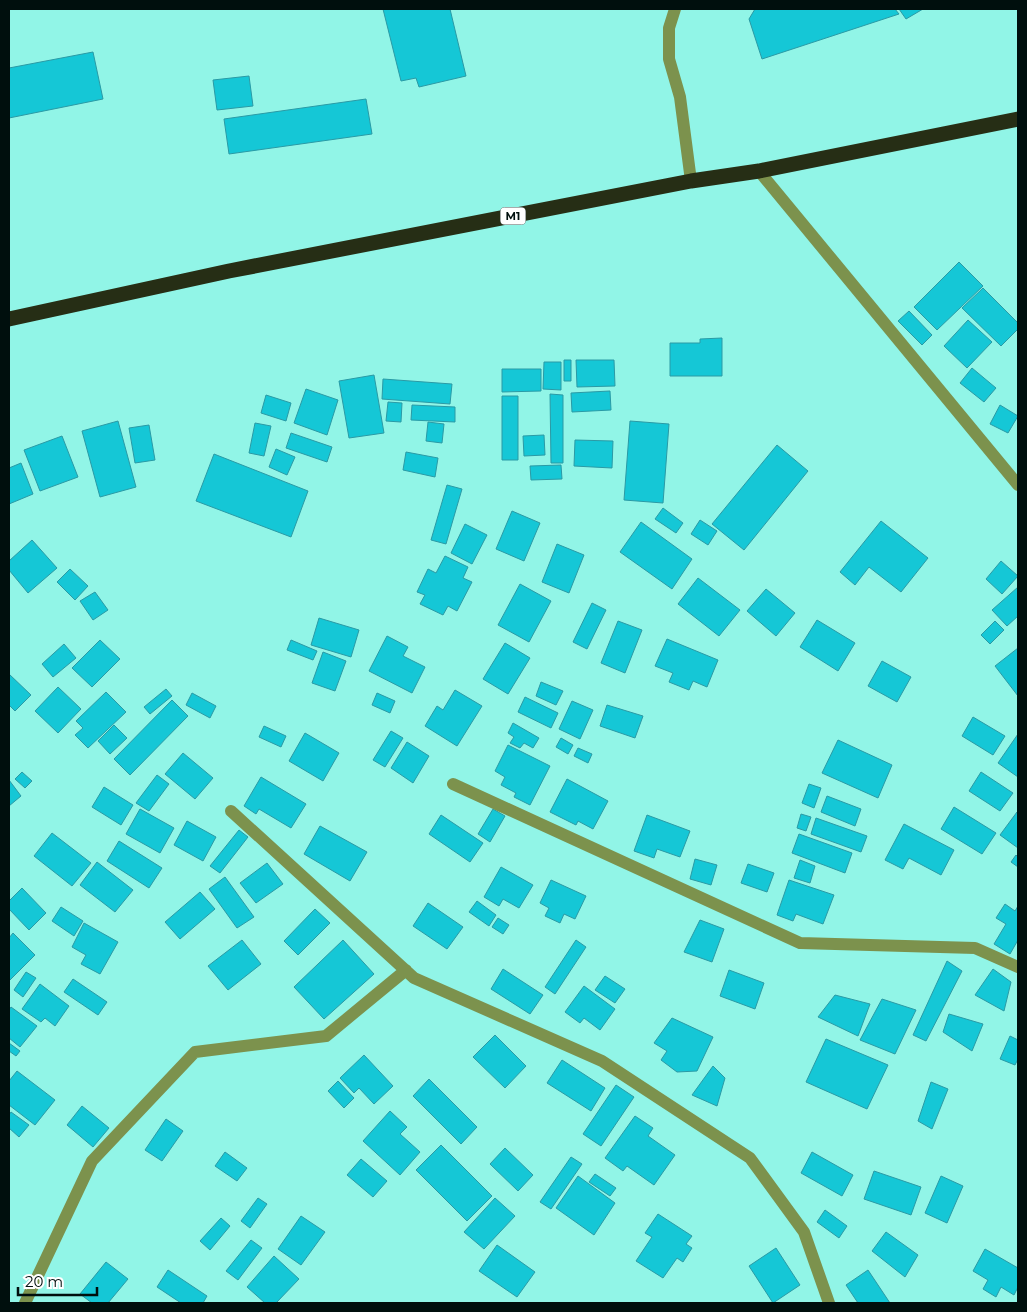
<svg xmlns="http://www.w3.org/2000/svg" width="1027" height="1312" font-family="Montserrat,sans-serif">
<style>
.building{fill:#15c7d6;stroke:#2a9aa5}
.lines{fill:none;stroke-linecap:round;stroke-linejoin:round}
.street{stroke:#7c924d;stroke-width:12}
.highway{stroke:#262e15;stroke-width:15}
.labels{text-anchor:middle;stroke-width:4.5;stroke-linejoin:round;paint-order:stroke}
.shield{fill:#fff;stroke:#4c5756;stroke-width:1}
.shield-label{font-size:11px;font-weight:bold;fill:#000f0d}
</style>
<rect width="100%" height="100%" fill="#91f5e7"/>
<path class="building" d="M383 9H450L466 76 419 87 416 78 401 81Z
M755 9H895L899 14 762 59 749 19Z
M899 9H923L906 19Z
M93 52 103 99 9 118V68Z
M249 76 253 106 217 110 213 80Z
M366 99 372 134 229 154 224 119Z
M959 262 983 286 937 330 914 307Z
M983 288 1018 323V329L1001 346 962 308Z
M909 311 932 335 922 345 898 321Z
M968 320 992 342 967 368 944 346Z
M722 338V376H670V343H700V339Z
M564 360H571V381H564Z
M576 360H614L615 386 577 387Z
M544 362H561V390L543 389Z
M972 368 996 388 984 402 960 383Z
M502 369H541V391L502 392Z
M374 375 384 433 349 438 339 381Z
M383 379 452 384 450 404 382 399Z
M306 389 338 400 327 435 294 423Z
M610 391 611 410 572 412 571 393Z
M550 394 563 395V463H551Z
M266 395 291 403 286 421 261 413Z
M502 396H518V460H502Z
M388 402 402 403 401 422 386 421Z
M412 405 455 407V422L411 420Z
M1000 405 1018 416 1008 433 990 424Z
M118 421 136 487 100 497 82 431Z
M630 421 669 424 663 503 624 500Z
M428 422 444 424 442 443 426 441Z
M255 423 271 426 264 456 249 453Z
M149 425 155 460 135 463 129 428Z
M291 433 332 447 327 462 286 448Z
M544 435 545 455 524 456 523 436Z
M62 436 78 477 40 491 24 450Z
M575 440 613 441 612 468 574 466Z
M777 445 808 471 744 550 712 524Z
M276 449 295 457 287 475 269 467Z
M406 452 438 458 435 477 403 470Z
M214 454 308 491 291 537 196 501Z
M21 463 33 494 9 504V468Z
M561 465 562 479 531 480 530 466Z
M447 485 462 489 446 544 431 540Z
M663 508 683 523 676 533 655 519Z
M512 511 540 523 524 561 496 549Z
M700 520 717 531 708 545 691 534Z
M881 521 928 558 901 592 869 567 855 585 840 572Z
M641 522 692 559 672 589 620 552Z
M465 524 487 535 472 564 451 553Z
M32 540 57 568 28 593 9 570V561Z
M557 544 584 555 569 593 542 582Z
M445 556 468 567 463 578 472 582 457 611 448 606 443 615 420 604 425 595 417 592 428 569 436 573Z
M1001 561 1018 576 1002 594 986 579Z
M70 569 88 586 75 600 57 582Z
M698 578 740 610 719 636 678 604Z
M520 584 551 601 529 642 498 625Z
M1018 587V616L1007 626 992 610Z
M766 589 795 613 776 636 747 611Z
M95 592 108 610 93 620 80 601Z
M592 603 606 610 587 649 573 642Z
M319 618 359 630 351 657 311 645Z
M817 620 855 643 838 671 800 647Z
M618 621 642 630 625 673 601 663Z
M995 621 1004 630 990 644 981 635Z
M387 636 408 647 403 656 425 667 412 693 369 671Z
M667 639 718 660 707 687 693 681 689 690 669 682 673 673 655 666Z
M100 640 120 659 92 687 72 668Z
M291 640 317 651 313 660 287 650Z
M505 643 530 658 508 694 483 679Z
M64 644 76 658 53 677 42 664Z
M1018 648V696L995 666Z
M323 652 346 661 335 691 312 683Z
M882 661 911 677 897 702 868 686Z
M9 674 31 695 15 711 9 705Z
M541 682 563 691 556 705 536 696Z
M58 687 81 709 58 733 35 711Z
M166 689 172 696 150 714 144 707Z
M455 690 482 706 457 746 425 726 437 706 443 710Z
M106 692 126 712 88 748 75 735 83 728 76 721Z
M192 693 216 706 210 718 186 705Z
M377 693 395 701 390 713 372 705Z
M525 697 558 713 551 728 518 712Z
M172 700 188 716 130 775 114 759Z
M572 701 593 710 580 739 559 729Z
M607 705 643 716 635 738 600 726Z
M973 717 1005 736 993 755 962 736Z
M513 723 539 738 533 748 524 743 520 748 510 743 514 737 508 733Z
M114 725 127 738 110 754 98 741Z
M264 726 286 736 281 747 259 737Z
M391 731 403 738 385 767 373 760Z
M305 733 339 753 323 781 289 761Z
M1018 734V777L998 763Z
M561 738 573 745 568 754 556 747Z
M838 740 892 765 878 798 822 773Z
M407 742 429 756 413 783 391 768Z
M508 745 550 766 530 805 514 797 516 793 501 785 505 777 495 771Z
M578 748 592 754 588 763 574 756Z
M183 753 213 778 195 799 165 774Z
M22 772 32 781 25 788 15 779Z
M981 772 1013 793 1000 811 969 791Z
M157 775 169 784 149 811 136 803Z
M261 777 306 804 291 828 259 809 256 814 244 806Z
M567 779 608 801 593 829 578 821 576 825 550 812Z
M9 780 21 796 9 806Z
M809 784 821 788 814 808 802 803Z
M104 787 133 805 121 825 92 807Z
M827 796 861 809 855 826 821 812Z
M954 807 996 833 982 854 941 829Z
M140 809 174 828 160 853 126 834Z
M493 809 505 816 490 842 478 834Z
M1017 812 1018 814V848L1000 835Z
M801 814 811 817 806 831 797 828Z
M441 815 483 843 470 862 429 834Z
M647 815 690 831 680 857 657 849 654 858 634 851Z
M816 818 867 836 861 852 811 834Z
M187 821 216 837 203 861 174 845Z
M904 824 954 850 941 875 909 858 903 869 885 860Z
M320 826 367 852 350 881 304 854Z
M239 830 248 837 220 873 210 866Z
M52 833 91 863 72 886 34 856Z
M799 834 852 853 845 873 792 853Z
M119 841 162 868 149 888 107 861Z
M1016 855 1018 857V867L1011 862Z
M695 859 717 865 711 885 690 879Z
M800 860 815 866 810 883 794 878Z
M97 862 133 890 115 912 80 885Z
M267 863 283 884 256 903 240 883Z
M748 864 774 873 767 892 741 883Z
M501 867 533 885 519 908 503 899 499 906 484 897Z
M225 877 254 917 237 928 209 889Z
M551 880 586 896 575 919 564 914 560 923 545 916 549 908 540 903Z
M789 880 834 895 823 924 796 914 793 921 777 915Z
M22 888 46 913 29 930 9 909V901Z
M200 892 215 909 180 939 165 922Z
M477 901 496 915 489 926 469 912Z
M428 903 463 927 447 949 413 926Z
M1005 904 1015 911 1018 906V940L1010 954 994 944 1006 924 996 918Z
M61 907 83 921 74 936 52 921Z
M315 909 330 923 298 955 284 941Z
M498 918 509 925 503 934 492 927Z
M700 920 724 929 712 962 684 952Z
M84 923 118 942 100 974 81 964 86 955 72 947Z
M13 933 35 955 9 981V938Z
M242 940 261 964 228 990 208 966Z
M343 940 374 974 324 1019 294 987Z
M576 940 586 947 555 994 545 987Z
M947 961 962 971 926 1041 913 1035Z
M503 969 543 995 530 1014 491 989Z
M993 969 1011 982 1004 1011 975 995Z
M729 970 764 983 755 1009 720 996Z
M26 972 36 978 23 997 14 990Z
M605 976 625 989 615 1003 595 990Z
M73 979 107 1002 98 1015 64 992Z
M40 984 69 1006 55 1026 45 1018 41 1022 22 1009Z
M584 986 615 1009 600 1030 584 1018 580 1023 565 1012Z
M835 995 870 1004 858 1036 818 1017Z
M882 999 916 1010 895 1054 860 1040Z
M11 1007 37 1026 20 1047 9 1038V1010Z
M949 1014 983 1024 972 1051 943 1032Z
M672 1018 713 1037 697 1071 677 1072 661 1060 667 1051 654 1043Z
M495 1035 526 1066 505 1088 473 1057Z
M1010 1036 1018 1040V1059L1015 1065 1000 1059Z
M826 1039 888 1065 867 1109 806 1082Z
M9 1043 20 1051 16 1056 9 1051Z
M364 1055 393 1086 374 1104 359 1088 354 1093 340 1078Z
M562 1060 605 1088 591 1111 547 1083Z
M713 1066 725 1078 717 1106 692 1095Z
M17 1071 55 1100 35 1125 9 1105V1081Z
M429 1079 477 1127 461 1144 413 1096Z
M338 1081 354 1098 344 1108 328 1091Z
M931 1082 948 1089 932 1129 918 1121Z
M616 1085 634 1097 601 1146 583 1134Z
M82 1106 109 1128 93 1147 67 1125Z
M390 1111 407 1127 400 1134 420 1152 400 1175 363 1141Z
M11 1112 29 1125 19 1137 9 1128V1115Z
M635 1116 653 1128 648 1136 675 1155 654 1185 627 1166 623 1171 605 1158Z
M166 1119 183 1131 162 1161 145 1150Z
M441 1145 492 1196 467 1221 416 1170Z
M505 1148 533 1175 518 1191 490 1164Z
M225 1152 247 1168 237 1181 215 1166Z
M812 1152 853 1175 842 1196 801 1173Z
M571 1157 582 1164 551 1209 540 1202Z
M361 1159 387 1181 373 1197 347 1175Z
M874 1171 921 1187 911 1215 864 1199Z
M595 1174 616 1188 610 1196 589 1182Z
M578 1176 615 1203 594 1235 556 1208Z
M941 1176 963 1186 947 1223 925 1213Z
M258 1198 267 1204 250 1228 241 1221Z
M495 1198 515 1216 484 1249 464 1232Z
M825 1210 847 1226 839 1238 817 1222Z
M658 1214 692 1236 686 1244 692 1248 683 1262 677 1258 663 1278 636 1261 652 1237 645 1233Z
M301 1216 325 1232 301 1265 278 1249Z
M221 1218 230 1226 210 1250 200 1241Z
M886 1232 918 1255 905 1277 872 1251Z
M251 1240 262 1248 238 1280 226 1271Z
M497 1245 535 1272 517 1297 479 1271Z
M776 1248 800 1285 773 1303 749 1266Z
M985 1249 1018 1268V1287L1014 1295 1001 1287 996 1297 983 1289 988 1280 973 1271Z
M274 1256 299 1279 276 1303H265L247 1287Z
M106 1262 128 1279 108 1303H92L80 1294Z
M168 1270 207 1296 203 1303H181L157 1287Z
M868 1270 890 1303H858L846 1285Z"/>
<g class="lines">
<path class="street" d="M675 9 669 28V59L680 97 691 181
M759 171 1018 485
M453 784 800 943 975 948 1018 967
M231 811 414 978 602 1061 750 1158 804 1232 829 1303
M25 1303 92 1161 195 1052 326 1036 406 970"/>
<path class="highway" d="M9 319 229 271 691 181 759 171 1018 119"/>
</g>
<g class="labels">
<rect class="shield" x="500.5" y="207.5" width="25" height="17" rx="4"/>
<g class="shield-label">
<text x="513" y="220">M1</text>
</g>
</g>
<rect width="1027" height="1312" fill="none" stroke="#000f0d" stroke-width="20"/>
<path d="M18 1287v8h79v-8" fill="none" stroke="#000f0d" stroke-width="2.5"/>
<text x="25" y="1287" font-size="15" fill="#000f0d" stroke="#ffffff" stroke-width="4" paint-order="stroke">20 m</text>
</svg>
